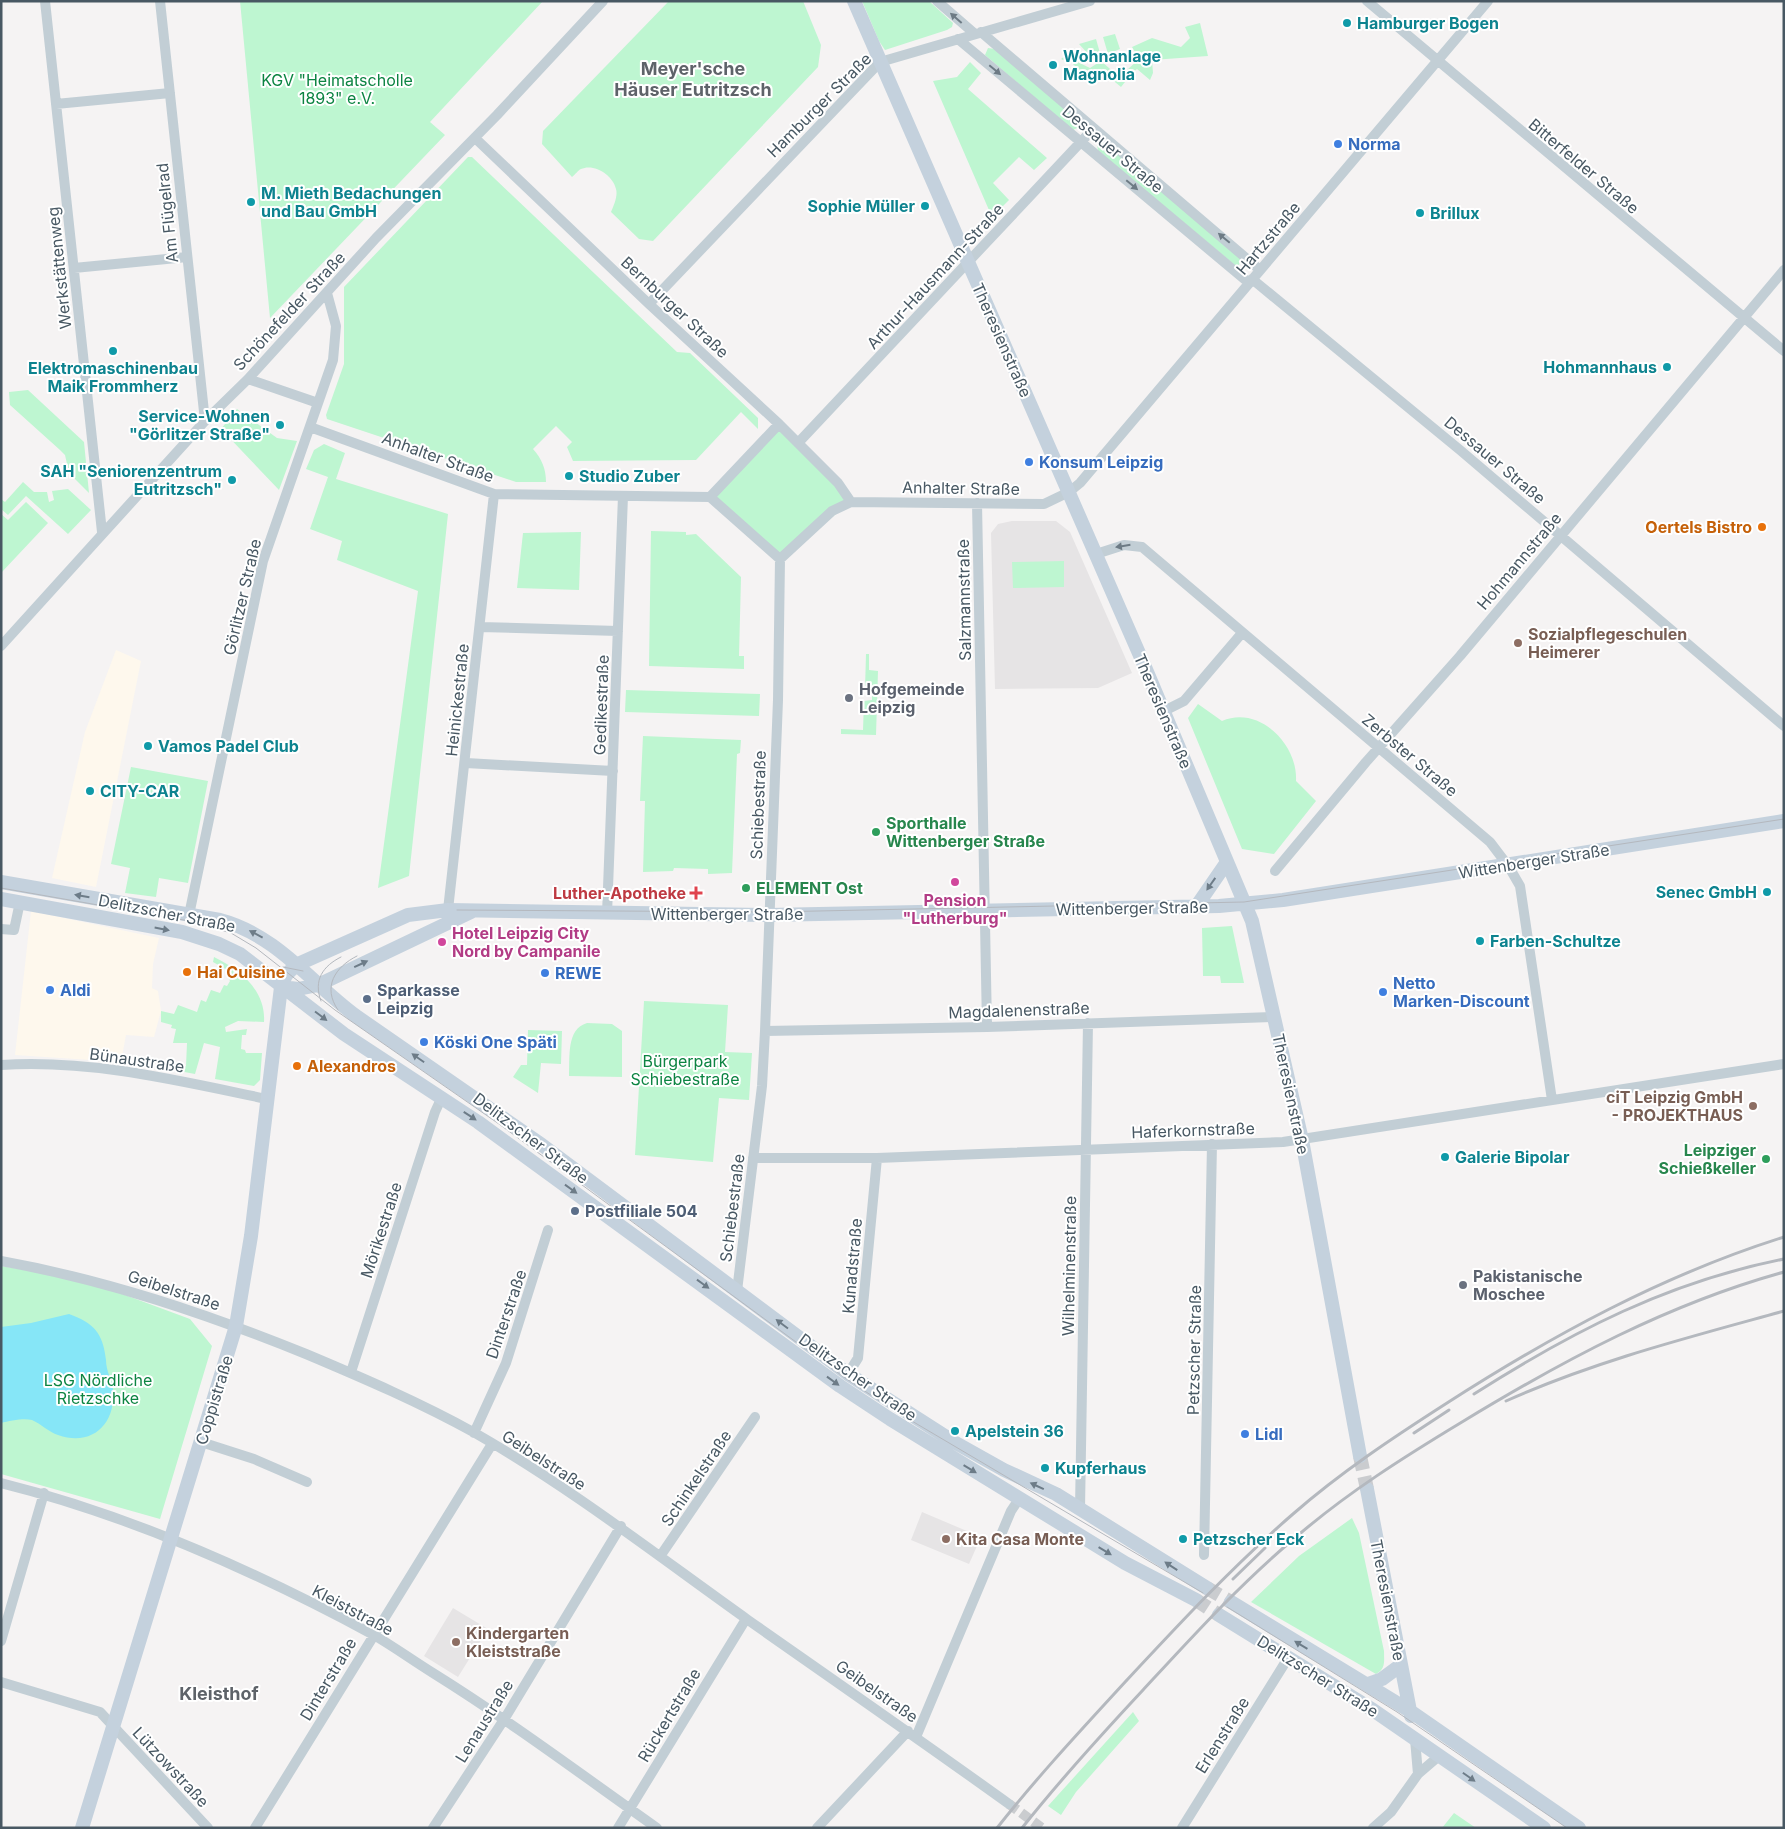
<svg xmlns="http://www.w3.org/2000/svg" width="1785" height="1829" font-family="Inter,sans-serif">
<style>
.commercial{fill:#fef8ed}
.education{fill:#e6e4e5}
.green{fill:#bef6d1}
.water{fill:#86e6f7}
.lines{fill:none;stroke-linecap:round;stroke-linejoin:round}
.minor-tunnel{stroke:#cacccf;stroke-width:10;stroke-dasharray:10 5;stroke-linecap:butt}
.secondary-tunnel{stroke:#cacccf;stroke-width:14;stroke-dasharray:14 7;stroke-linecap:butt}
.minor{stroke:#c2ced5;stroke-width:10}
.secondary{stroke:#c4d1dd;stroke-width:14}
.tram{stroke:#b4b8be;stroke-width:1}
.rail{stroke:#b4b8be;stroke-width:3}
.oneway{fill:#6d7b85}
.oneway2{fill:#6d7c88}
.culture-dot{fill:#0f9aa8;stroke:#fff;stroke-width:2}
.shop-dot{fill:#3f7fe0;stroke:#fff;stroke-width:2}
.food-dot{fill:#e8710a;stroke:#fff;stroke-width:2}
.education-dot{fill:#8d6e63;stroke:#fff;stroke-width:2}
.worship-dot{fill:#6b7280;stroke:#fff;stroke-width:2}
.leisure-dot{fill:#2e9e5b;stroke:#fff;stroke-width:2}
.hotel-dot{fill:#d1479c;stroke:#fff;stroke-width:2}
.health-dot{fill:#e0444e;stroke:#fff;stroke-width:2}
.service-dot{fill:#5c6f8a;stroke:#fff;stroke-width:2}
.labels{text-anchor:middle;stroke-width:4;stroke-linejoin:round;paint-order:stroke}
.culture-label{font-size:16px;font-weight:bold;fill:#0d838f;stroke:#fff;text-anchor:start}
.park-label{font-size:16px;fill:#0c8442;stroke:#fff}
.street-label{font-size:16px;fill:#485863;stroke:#fff}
.shop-label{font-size:16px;font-weight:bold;fill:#366cbe;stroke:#fff;text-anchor:start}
.food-label{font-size:16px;font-weight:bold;fill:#c56008;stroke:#fff;text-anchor:start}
.education-label{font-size:16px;font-weight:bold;fill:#785e54;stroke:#fff;text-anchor:start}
.worship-label{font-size:16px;font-weight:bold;fill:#5b616d;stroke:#fff;text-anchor:start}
.leisure-label{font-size:16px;font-weight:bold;fill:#27864d;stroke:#fff;text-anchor:start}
.health-label{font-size:16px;font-weight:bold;fill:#be3a42;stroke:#fff;text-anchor:end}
.hotel-label{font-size:16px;font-weight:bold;fill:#b23c85;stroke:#fff}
.service-label{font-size:16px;font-weight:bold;fill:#4e5e75;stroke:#fff;text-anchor:start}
.neighbourhood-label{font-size:18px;font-weight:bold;fill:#5e6369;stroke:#fff}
</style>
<rect width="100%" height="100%" fill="#f5f3f3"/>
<path class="commercial" d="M116 650 141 661 96 887 52 878 85 732Z
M31 911 159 938 153 964 152 988 158 991 161 1011 154 1037 126 1035 121 1062 15 1055Z"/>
<path class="education" d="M1012 521H1056L1070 532 1132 673 1098 688 995 689 991 533 998 524Z
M922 1512 981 1537 969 1564 911 1540Z
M453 1608 488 1629 458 1677 424 1656Z"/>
<path class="green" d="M240 1H543L430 122 445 135 270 318Z
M669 1H803L821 45 818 67 653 241 639 239 611 212C614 205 618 196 616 189 613 175 594 163 581 169 578 170 575 175 572 177L542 144 543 131Z
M862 1H929L953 23 952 27 947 30 885 50 879 41Z
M1200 23 1208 56 1152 60 1153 73 1150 80 1137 69 1131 74 1127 70 1139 59 1132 47 1152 38 1181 47 1190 38 1185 27Z
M1115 34 1120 49 1108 54 1103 37Z
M1096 39 1100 53 1090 56 1079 44Z
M988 48 995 49 1080 122 1079 127 1073 130 985 55Z
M1081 51 1091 61 1088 63 1073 56V53Z
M1065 56 1090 68 1101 61 1125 82 1121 87 1104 73 1096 83 1084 70 1082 72 1066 58 1063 60 1061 59Z
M970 62 981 73 968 89 1047 158 1034 170 1019 157 993 183 1009 200 992 217 933 81 957 77Z
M1102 141 1241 258 1239 265 1236 266 1098 151 1097 144Z
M468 157H472L677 352 690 353 758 418V429L741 412 696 460 573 461 567 447 572 442 556 426 533 449C542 459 546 469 546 482H516L327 419 326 415 344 364V287Z
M28 390 84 442 89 493 69 473 65 455 60 450 10 405 9 392Z
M237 409 277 438 297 441 279 490 221 429Z
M779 424 851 502 780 559 710 497Z
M324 444 345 453 336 479 448 514 409 876 378 888 418 591 337 560 342 541 310 529 328 477 306 469 314 450Z
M23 482 34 492H47L49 502 54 500 52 491 68 489 91 510 68 534 26 496 8 515 1 509V499L5 502Z
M26 502 48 523 1 573V514L8 520Z
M651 531 686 532V535L696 534 741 577 739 656H744V669L649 666Z
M581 532 579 590 517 588 523 533Z
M1064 561V587L1013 588 1012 562Z
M866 654H869V670L878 671 876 735 841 734V729L863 730 864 701 872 700V690L865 689Z
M626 690 760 694 759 716 625 712Z
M1198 704 1222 721C1259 705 1298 744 1296 781L1316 801 1274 854 1242 849 1188 718Z
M643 736 741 740 740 753 737 754 732 873 708 874V869L674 868 673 871 643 872 645 801H640Z
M131 767 208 781 188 883 159 878 156 897 125 893 130 868 111 864Z
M1232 926 1244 983H1221L1220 976H1203L1202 928Z
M214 957C241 970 266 991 264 1022L238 1021 225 1027 226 1032 247 1029 246 1035H242L241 1049 245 1050 246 1053H262L260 1080 254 1086 215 1079 220 1047 204 1043 195 1074 174 1070V1066H186L187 1043H173L176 1029 171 1028 172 1025 161 1022V1011L174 1014 178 1005 197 1012 201 1000 206 1002 211 990 220 993 224 985 227 986 230 981 227 976 229 971 213 962Z
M644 1001 728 1005 725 1052 752 1053 749 1100 719 1098 713 1162 635 1155Z
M587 1023 612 1024 622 1031V1077L569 1076C570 1058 566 1029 587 1023Z
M528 1030 562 1031 561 1064 541 1063 538 1093 513 1077 521 1065H527Z
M1 1266 50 1274 117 1292 190 1319 212 1346 160 1519 1 1474Z
M1352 1518 1359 1533 1384 1651C1384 1661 1386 1669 1376 1674L1251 1602 1299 1556Z
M1133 1712 1139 1721 1076 1792 1061 1815 1048 1806Z
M1454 1813 1476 1828H1442Z"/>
<path class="water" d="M69 1314C94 1323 103 1333 106 1360 106 1371 112 1380 113 1390 116 1424 92 1447 58 1435 49 1432 41 1424 32 1420 23 1418 10 1421 1 1423V1327L31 1323Z"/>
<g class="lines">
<path class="minor-tunnel" d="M1009 1804 1042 1828"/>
<path class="secondary-tunnel" d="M1360 1456 1367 1489
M1207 1588 1231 1602
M1196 1600 1219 1615"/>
<path class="minor" d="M45 1 102 532
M160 1 205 421
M937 1 975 34
M1367 1 1784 351
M981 32 1260 270
M958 39 1249 283
M56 104 170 93
M475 138 649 304 779 424 838 483 851 502
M74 268 187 257
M1252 279 1460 450 1784 726
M649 304 880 62 1090 1
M248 379 318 403
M310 427 494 494 710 497
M798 443 1093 129
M710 497 780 559 832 511 851 502 1044 504 1069 492 1080 483 1488 1
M710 497 779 424
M977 503 987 1027
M1096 554 1124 545 1142 547 1490 842 1509 867 1520 886 1552 1100
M480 627 618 631
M1 646 205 421 248 379 376 238 497 115 603 1
M1164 711 1184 701 1242 633
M466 763 613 771
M1275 871 1366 762 1460 656 1784 270
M448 910 494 494
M607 914 623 496
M189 915 263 561 333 360 336 326 327 293
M1 929 14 930 20 902
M765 1031 987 1027 1274 1017
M1 1065C91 1059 180 1081 267 1099
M753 1158H877L1283 1142 1784 1064
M1 1261C107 1280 207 1314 306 1354 363 1378 421 1403 475 1433 571 1488 658 1556 748 1620 835 1681 923 1742 1009 1804
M737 1291 762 1086 765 1031 778 700 780 559
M351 1372 435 1112 441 1099
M848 1374 858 1358 877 1158
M474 1433 506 1363 548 1230
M201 1442 254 1459 307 1482
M1 1483C130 1515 255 1571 372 1634 393 1646 412 1660 433 1673 510 1721 582 1775 657 1828
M1080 1509 1088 1023
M661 1555 755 1417
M1204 1555 1212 1144
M1 1641 44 1493
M1 1682 100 1712 208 1828
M916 1737 1011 1511 1019 1499
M1418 1774 1439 1756
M255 1828 492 1444
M433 1828 505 1718 621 1526
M618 1828 746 1619
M817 1828 908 1731
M1182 1828 1288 1658
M1373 1828 1391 1812 1418 1774 1415 1739"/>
<path class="secondary" d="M854 1 1145 667 1252 921 1302 1140 1360 1456
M1 882 220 920C277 935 311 983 356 1016L542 1145 848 1374 954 1442 1004 1470 1056 1494 1207 1588
M1 899 182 932 219 944 240 954 344 1034 478 1122 840 1386 890 1419 1125 1563 1196 1600
M1196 907 1227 862
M282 987 298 989 318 985 471 912
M1367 1489 1411 1716
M1231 1602 1410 1711 1579 1828
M1219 1615 1373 1710 1544 1828
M1368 1684 1382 1679 1401 1665
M82 1828 236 1326 251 1236 281 987 286 975 296 965 408 915 448 910 769 915 1219 906 1283 900 1784 821"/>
<path class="tram" d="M1 888 195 922 231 933 256 948 335 1010 499 1124 845 1378 895 1411 1203 1593
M457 910 771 912 1244 902 1784 819
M283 967 303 971
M321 1001C313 980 323 966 341 957
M338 1010C322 987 335 967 357 956
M1227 1607 1397 1712 1567 1828"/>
<path class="rail" d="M1474 1394C1573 1331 1668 1282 1784 1259
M1506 1401C1595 1361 1690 1337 1784 1311
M1414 1433 1449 1410
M1233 1579 1265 1548
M997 1828C1038 1776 1082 1729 1126 1681 1180 1623 1233 1566 1293 1514 1341 1472 1394 1437 1447 1403 1553 1335 1663 1275 1784 1237
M1022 1828C1060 1780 1101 1735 1143 1690 1192 1637 1240 1584 1296 1537 1347 1493 1404 1457 1462 1422 1564 1360 1668 1304 1784 1272"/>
</g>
<defs><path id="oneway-solid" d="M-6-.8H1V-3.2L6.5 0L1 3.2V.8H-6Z" transform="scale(1.25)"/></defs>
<g class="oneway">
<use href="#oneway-solid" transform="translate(956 18) rotate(-139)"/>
<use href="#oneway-solid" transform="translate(995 70) rotate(40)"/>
<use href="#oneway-solid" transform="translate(1132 185) rotate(40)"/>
<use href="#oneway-solid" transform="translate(1224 238) rotate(-140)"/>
<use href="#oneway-solid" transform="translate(1123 546) rotate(171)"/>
</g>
<g class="oneway2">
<use href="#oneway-solid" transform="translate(1211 884) rotate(125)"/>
<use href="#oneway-solid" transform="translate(82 896) rotate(-170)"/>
<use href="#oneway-solid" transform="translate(162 929) rotate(11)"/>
<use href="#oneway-solid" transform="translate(256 934) rotate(-152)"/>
<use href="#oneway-solid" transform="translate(361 964) rotate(-25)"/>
<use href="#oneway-solid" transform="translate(321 1016) rotate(37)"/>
<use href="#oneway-solid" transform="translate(418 1058) rotate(-145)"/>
<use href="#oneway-solid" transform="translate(470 1116) rotate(33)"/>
<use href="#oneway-solid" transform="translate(571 1189) rotate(36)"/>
<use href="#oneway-solid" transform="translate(703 1284) rotate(36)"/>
<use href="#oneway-solid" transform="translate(782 1324) rotate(-143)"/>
<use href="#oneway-solid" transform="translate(833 1381) rotate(36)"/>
<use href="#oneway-solid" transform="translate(970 1469) rotate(31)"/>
<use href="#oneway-solid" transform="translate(1037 1486) rotate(-155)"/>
<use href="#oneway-solid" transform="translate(1105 1551) rotate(31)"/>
<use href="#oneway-solid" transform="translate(1171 1566) rotate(-147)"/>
<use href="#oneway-solid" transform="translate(1301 1645) rotate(-149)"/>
<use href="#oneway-solid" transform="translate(1469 1777) rotate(35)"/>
</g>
<g class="culture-dot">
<circle cx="1347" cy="23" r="5"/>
<circle cx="1053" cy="65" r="5"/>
<circle cx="251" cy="202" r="5"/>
<circle cx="925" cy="206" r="5"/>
<circle cx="1420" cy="213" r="5"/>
<circle cx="113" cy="351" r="5"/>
<circle cx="1667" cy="367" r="5"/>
<circle cx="280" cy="425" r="5"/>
<circle cx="569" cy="476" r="5"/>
<circle cx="232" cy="480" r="5"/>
<circle cx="148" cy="746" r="5"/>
<circle cx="90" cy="791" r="5"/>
<circle cx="1767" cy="892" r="5"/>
<circle cx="1480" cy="941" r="5"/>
<circle cx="1445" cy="1157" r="5"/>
<circle cx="955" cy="1431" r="5"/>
<circle cx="1045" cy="1468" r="5"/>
<circle cx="1183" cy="1539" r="5"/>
</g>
<g class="shop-dot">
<circle cx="1338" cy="144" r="5"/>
<circle cx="1029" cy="462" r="5"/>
<circle cx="545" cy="973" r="5"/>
<circle cx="50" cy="990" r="5"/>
<circle cx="1383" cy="992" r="5"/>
<circle cx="424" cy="1042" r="5"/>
<circle cx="1245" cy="1434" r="5"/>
</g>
<g class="food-dot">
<circle cx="1762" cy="527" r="5"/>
<circle cx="187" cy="972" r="5"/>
<circle cx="297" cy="1066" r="5"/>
</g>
<g class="education-dot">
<circle cx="1518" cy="643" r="5"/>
<circle cx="1753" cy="1106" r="5"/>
<circle cx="946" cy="1539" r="5"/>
<circle cx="456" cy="1642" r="5"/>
</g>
<g class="worship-dot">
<circle cx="849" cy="698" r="5"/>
<circle cx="1463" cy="1285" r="5"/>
</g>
<g class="leisure-dot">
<circle cx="876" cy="832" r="5"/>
<circle cx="746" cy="888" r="5"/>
<circle cx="1766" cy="1159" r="5"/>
</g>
<g class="hotel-dot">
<circle cx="955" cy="882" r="5"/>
<circle cx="442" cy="942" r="5"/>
</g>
<path class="health-dot" d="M693.5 885.5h5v5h5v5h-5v5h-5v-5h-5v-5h5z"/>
<g class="service-dot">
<circle cx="367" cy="999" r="5"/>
<circle cx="575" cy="1211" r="5"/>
</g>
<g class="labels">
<g class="culture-label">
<text x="1357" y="29">Hamburger Bogen</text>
<text x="1063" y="62">Wohnanlage<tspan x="1063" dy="18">Magnolia</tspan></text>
<text x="261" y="199">M. Mieth Bedachungen<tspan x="261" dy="18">und Bau GmbH</tspan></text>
<text x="915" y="212" text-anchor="end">Sophie Müller</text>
<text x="1430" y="219">Brillux</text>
<text x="1657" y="373" text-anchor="end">Hohmannhaus</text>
<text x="113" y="374" text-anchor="middle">Elektromaschinenbau<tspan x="113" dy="18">Maik Frommherz</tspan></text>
<text x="270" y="422" text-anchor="end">Service-Wohnen<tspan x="270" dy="18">"Görlitzer Straße"</tspan></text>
<text x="222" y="477" text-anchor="end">SAH "Seniorenzentrum<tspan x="222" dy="18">Eutritzsch"</tspan></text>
<text x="579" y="482">Studio Zuber</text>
<text x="158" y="752">Vamos Padel Club</text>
<text x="100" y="797">CITY-CAR</text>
<text x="1757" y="898" text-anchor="end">Senec GmbH</text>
<text x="1490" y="947">Farben-Schultze</text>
<text x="1455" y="1163">Galerie Bipolar</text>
<text x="965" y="1437">Apelstein 36</text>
<text x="1055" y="1474">Kupferhaus</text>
<text x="1193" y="1545">Petzscher Eck</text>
</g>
<g class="park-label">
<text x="337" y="86">KGV "Heimatscholle<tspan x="337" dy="18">1893" e.V.</tspan></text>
<text x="685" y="1067">Bürgerpark<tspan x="685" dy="18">Schiebestraße</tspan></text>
<text x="98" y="1386">LSG Nördliche<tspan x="98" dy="18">Rietzschke</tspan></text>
</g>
<g class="street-label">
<text transform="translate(819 105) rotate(-45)" y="6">Hamburger Straße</text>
<text transform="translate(1113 149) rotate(40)" y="6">Dessauer Straße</text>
<text transform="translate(1584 166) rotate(40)" y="6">Bitterfelder Straße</text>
<text transform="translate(167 213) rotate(-96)" y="6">Am Flügelrad</text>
<text transform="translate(1268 238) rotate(-50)" y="6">Hartzstraße</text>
<text transform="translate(59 268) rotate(-96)" y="6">Werkstättenweg</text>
<text transform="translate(935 276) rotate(-47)" y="6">Arthur-Hausmann-Straße</text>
<text transform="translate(675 307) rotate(43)" y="6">Bernburger Straße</text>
<text transform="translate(289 311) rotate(-47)" y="6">Schönefelder Straße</text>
<text transform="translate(1002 340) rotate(66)" y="6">Theresienstraße</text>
<text transform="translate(438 457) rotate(20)" y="6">Anhalter Straße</text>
<text transform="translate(1495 460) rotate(40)" y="6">Dessauer Straße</text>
<text transform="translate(961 488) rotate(1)" y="6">Anhalter Straße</text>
<text transform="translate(1519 561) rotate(-50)" y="6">Hohmannstraße</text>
<text transform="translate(242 597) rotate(-77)" y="6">Görlitzer Straße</text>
<text transform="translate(964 600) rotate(-91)" y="6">Salzmannstraße</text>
<text transform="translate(457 700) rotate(-84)" y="6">Heinickestraße</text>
<text transform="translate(601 705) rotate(-88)" y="6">Gedikestraße</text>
<text transform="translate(1163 711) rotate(67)" y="6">Theresienstraße</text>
<text transform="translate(1410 755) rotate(40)" y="6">Zerbster Straße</text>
<text transform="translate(758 805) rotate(-88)" y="6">Schiebestraße</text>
<text transform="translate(1534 861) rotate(-9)" y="6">Wittenberger Straße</text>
<text transform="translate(1132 908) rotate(-1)" y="6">Wittenberger Straße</text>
<text transform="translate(167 913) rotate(11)" y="6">Delitzscher Straße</text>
<text x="727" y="920">Wittenberger Straße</text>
<text transform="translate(1019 1010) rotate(-2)" y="6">Magdalenenstraße</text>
<text transform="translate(137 1060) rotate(8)" y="6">Bünaustraße</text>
<text transform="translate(1291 1094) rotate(78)" y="6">Theresienstraße</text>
<text transform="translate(1193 1130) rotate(-2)" y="6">Haferkornstraße</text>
<text transform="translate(531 1138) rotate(37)" y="6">Delitzscher Straße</text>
<text transform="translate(732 1208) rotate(-83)" y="6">Schiebestraße</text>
<text transform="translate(381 1230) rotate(-72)" y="6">Mörikestraße</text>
<text transform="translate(852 1266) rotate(-85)" y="6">Kunadstraße</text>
<text transform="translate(1069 1266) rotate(-89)" y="6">Wilhelminenstraße</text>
<text transform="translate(174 1290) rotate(18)" y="6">Geibelstraße</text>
<text transform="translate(506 1314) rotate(-71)" y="6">Dinterstraße</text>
<text transform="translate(1194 1350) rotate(-89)" y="6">Petzscher Straße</text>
<text transform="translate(858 1377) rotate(35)" y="6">Delitzscher Straße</text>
<text transform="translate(214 1400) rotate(-73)" y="6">Coppistraße</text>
<text transform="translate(544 1460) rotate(33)" y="6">Geibelstraße</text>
<text transform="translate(696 1478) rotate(-56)" y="6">Schinkelstraße</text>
<text transform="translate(1388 1600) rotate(79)" y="6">Theresienstraße</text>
<text transform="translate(353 1610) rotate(28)" y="6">Kleiststraße</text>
<text transform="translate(1318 1676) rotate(32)" y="6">Delitzscher Straße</text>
<text transform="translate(328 1679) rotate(-59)" y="6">Dinterstraße</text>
<text transform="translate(877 1691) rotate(35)" y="6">Geibelstraße</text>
<text transform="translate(669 1715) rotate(-59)" y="6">Rückertstraße</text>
<text transform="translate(484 1721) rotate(-58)" y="6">Lenaustraße</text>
<text transform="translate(1222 1735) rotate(-58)" y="6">Erlenstraße</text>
<text transform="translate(171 1767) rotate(47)" y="6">Lützowstraße</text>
</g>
<g class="shop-label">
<text x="1348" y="150">Norma</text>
<text x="1039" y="468">Konsum Leipzig</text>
<text x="555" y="979">REWE</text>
<text x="1393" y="989">Netto<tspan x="1393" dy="18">Marken-Discount</tspan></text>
<text x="60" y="996">Aldi</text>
<text x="434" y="1048">Köski One Späti</text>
<text x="1255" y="1440">Lidl</text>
</g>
<g class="food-label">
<text x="1752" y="533" text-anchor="end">Oertels Bistro</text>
<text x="197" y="978">Hai Cuisine</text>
<text x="307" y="1072">Alexandros</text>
</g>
<g class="education-label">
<text x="1528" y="640">Sozialpflegeschulen<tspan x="1528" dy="18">Heimerer</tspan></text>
<text x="1743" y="1103" text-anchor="end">ciT Leipzig GmbH<tspan x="1743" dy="18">- PROJEKTHAUS</tspan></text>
<text x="956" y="1545">Kita Casa Monte</text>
<text x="466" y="1639">Kindergarten<tspan x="466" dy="18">Kleiststraße</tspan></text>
</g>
<g class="worship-label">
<text x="859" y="695">Hofgemeinde<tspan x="859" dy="18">Leipzig</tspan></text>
<text x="1473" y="1282">Pakistanische<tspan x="1473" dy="18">Moschee</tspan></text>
</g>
<g class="leisure-label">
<text x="886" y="829">Sporthalle<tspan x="886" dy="18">Wittenberger Straße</tspan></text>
<text x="756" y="894">ELEMENT Ost</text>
<text x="1756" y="1156" text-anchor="end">Leipziger<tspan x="1756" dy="18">Schießkeller</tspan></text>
</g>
<g class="health-label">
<text x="686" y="899">Luther-Apotheke</text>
</g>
<g class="hotel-label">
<text x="955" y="906">Pension<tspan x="955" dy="18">"Lutherburg"</tspan></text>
<text x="452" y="939" text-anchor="start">Hotel Leipzig City<tspan x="452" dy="18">Nord by Campanile</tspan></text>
</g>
<g class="service-label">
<text x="377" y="996">Sparkasse<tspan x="377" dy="18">Leipzig</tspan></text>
<text x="585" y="1217">Postfiliale 504</text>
</g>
<g class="neighbourhood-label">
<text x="693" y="75">Meyer'sche<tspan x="693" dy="21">Häuser Eutritzsch</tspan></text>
<text x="219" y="1700">Kleisthof</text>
</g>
</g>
<rect width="1785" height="1829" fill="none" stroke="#485863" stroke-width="5"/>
</svg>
